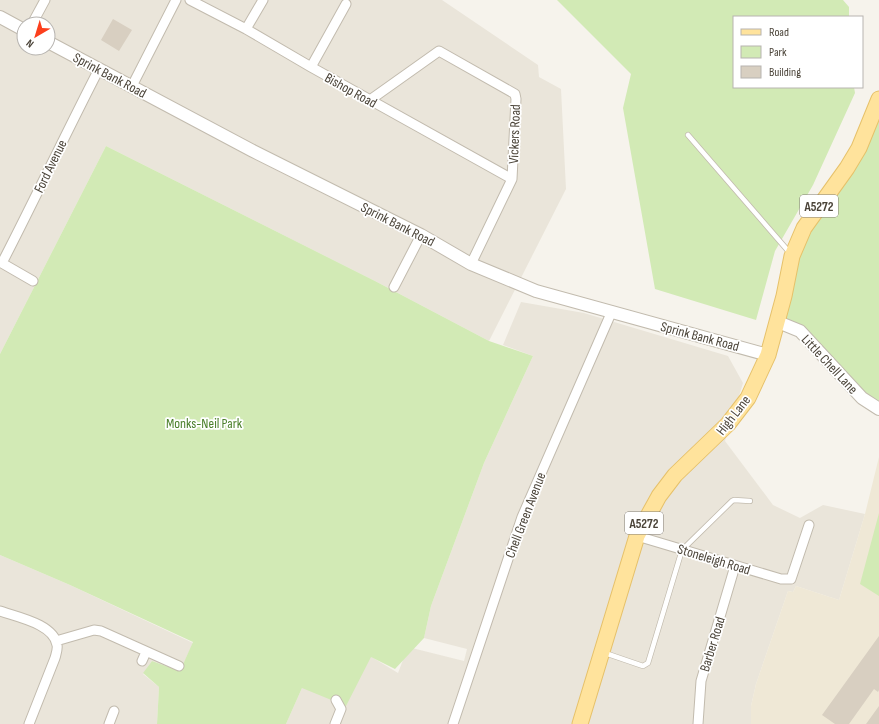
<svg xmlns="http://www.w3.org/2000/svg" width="879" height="724" font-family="'Sofia Sans Condensed',sans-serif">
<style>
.residential{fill:#eae5da;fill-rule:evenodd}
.education{fill:#efe8d6}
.green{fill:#d2eab5}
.building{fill:#d8cfc1}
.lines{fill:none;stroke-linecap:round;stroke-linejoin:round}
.service-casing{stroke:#c2bbae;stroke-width:6}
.minor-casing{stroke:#c2bbae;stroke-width:11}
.tertiary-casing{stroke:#c2bbae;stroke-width:14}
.primary-casing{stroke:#e6c16a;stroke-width:17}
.service{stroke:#fff;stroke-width:4.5}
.minor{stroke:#fff;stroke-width:9}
.tertiary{stroke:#fff;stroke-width:12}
.primary{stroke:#ffe39c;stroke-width:15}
.labels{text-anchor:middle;stroke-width:3.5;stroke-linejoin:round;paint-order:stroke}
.shield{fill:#fff;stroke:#817c74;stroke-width:1}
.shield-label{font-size:13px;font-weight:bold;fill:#4b4439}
.street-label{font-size:14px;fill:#4b4439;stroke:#fff}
.park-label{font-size:14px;fill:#4a7f2a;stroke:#fff}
</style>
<rect width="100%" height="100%" fill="#f6f3ec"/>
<path class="residential" d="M0 0H442L538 65 539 77 561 89 566 189 489 341 375 281 106 146 0 354ZM24 24H48V48H24Z
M521 302 584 313 728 356 743 383 725 441 773 505 800 518 823 505 865 514 839 600 796 586 793 592 788 591 756 684 751 706V724H286L302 688 370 656 398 673 408 647 464 661 467 649 424 638 431 606 484 463 533 356 503 345Z
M0 555 70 585 193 643 180 671 152 661 143 674 159 687 157 724H0Z"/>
<path class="education" d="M879 457V724H751V706L756 684 788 591 793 592 796 586 839 600 865 514Z"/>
<path class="green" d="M557 0H843L849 7V17H734V87H854L855 93 813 185 775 251 756 320 655 289 623 108 631 74Z
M879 99V409L810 342 778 322 792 256Z
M106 146 375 281 489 341 533 356 484 463 431 606 424 638 395 669 371 657 346 706 302 688 286 724H157L159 687 143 673 152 661 180 671 193 642 70 585 0 555V354Z
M879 513V596L860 584Z"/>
<path class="building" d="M113 19 132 30 119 51 101 40Z
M879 636V690L878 692 874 689 849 724H835L822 715Z
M879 706V724H866Z"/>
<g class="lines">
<g class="service-casing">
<path id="service" d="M688 135 790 253
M605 653 640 665 643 666 648 663 682 550 732 501 734 500 750 501"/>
</g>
<g class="minor-casing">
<path id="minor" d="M190 0 246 29 311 67 512 179
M32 24 45 0
M246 29 263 0
M311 67 346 4
M132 86 176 0
M370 100 439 51 515 94 516 99 512 179 471 264
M0 262 33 281
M2 263C35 199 66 133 99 69
M394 287 421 235
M637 536 781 579H791L809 525
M0 611C17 617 54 624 57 645 58 649 56 654 55 658L29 724
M56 641 94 630 101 631 179 666
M142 661 146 652
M109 724 114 711
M335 724 341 709 336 700
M453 724 522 517 612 311
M698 724 701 681 735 566"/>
</g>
<g class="tertiary-casing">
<path id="tertiary" d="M0 17 24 30
M48 42 253 151 421 235 471 264 536 291 768 355
M778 322 800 331 862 398 879 409"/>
</g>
<g class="primary-casing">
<path id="primary" d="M580 724 637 536 659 496 675 475 728 424 748 398 768 355 784 296 792 256 804 228 847 168 859 148 879 99"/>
</g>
<use href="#service" class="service"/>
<use href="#minor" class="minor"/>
<use href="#tertiary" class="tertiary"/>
<use href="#primary" class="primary"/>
</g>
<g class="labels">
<g class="shield">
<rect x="800" y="195" width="38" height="22" rx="3"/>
<rect x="625" y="512" width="38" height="22" rx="3"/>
</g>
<g class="shield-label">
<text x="819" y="211">A5272</text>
<text x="644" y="528">A5272</text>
</g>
<g class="street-label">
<text transform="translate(110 75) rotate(28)" y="5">Sprink Bank Road</text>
<text transform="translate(351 90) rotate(29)" y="5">Bishop Road</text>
<text transform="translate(514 134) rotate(-88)" y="5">Vickers Road</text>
<text transform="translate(50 166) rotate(-64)" y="5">Ford Avenue</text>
<text transform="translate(398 224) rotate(27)" y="5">Sprink Bank Road</text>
<text transform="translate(700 336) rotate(15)" y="5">Sprink Bank Road</text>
<text transform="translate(830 364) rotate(47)" y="5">Little Chell Lane</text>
<text transform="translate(733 415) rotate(-52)" y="5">High Lane</text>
<text transform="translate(525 515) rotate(-69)" y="5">Chell Green Avenue</text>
<text transform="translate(714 559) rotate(17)" y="5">Stoneleigh Road</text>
<text transform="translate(712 644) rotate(-73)" y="5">Barber Road</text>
</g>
<g class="park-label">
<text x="204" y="428">Monks-Neil Park</text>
</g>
</g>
<rect x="733" y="16" width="130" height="72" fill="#ffffff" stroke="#b7b4b0"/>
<rect x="741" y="29" width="20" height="6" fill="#ffe39c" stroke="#b7b4b0"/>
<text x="769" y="36" font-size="12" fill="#4b4439">Road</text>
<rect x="741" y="46" width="20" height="12" fill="#d2eab5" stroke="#b7b4b0"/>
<text x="769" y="56" font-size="12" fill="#4b4439">Park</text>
<rect x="741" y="66" width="20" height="12" fill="#d8cfc1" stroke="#b7b4b0"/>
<text x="769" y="76" font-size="12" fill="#4b4439">Building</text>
<g transform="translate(36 36) rotate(218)"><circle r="19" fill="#ffffff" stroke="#b7b4b0"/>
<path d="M0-3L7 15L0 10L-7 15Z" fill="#fc3f1d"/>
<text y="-6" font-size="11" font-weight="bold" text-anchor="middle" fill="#4b4439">N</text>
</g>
</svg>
